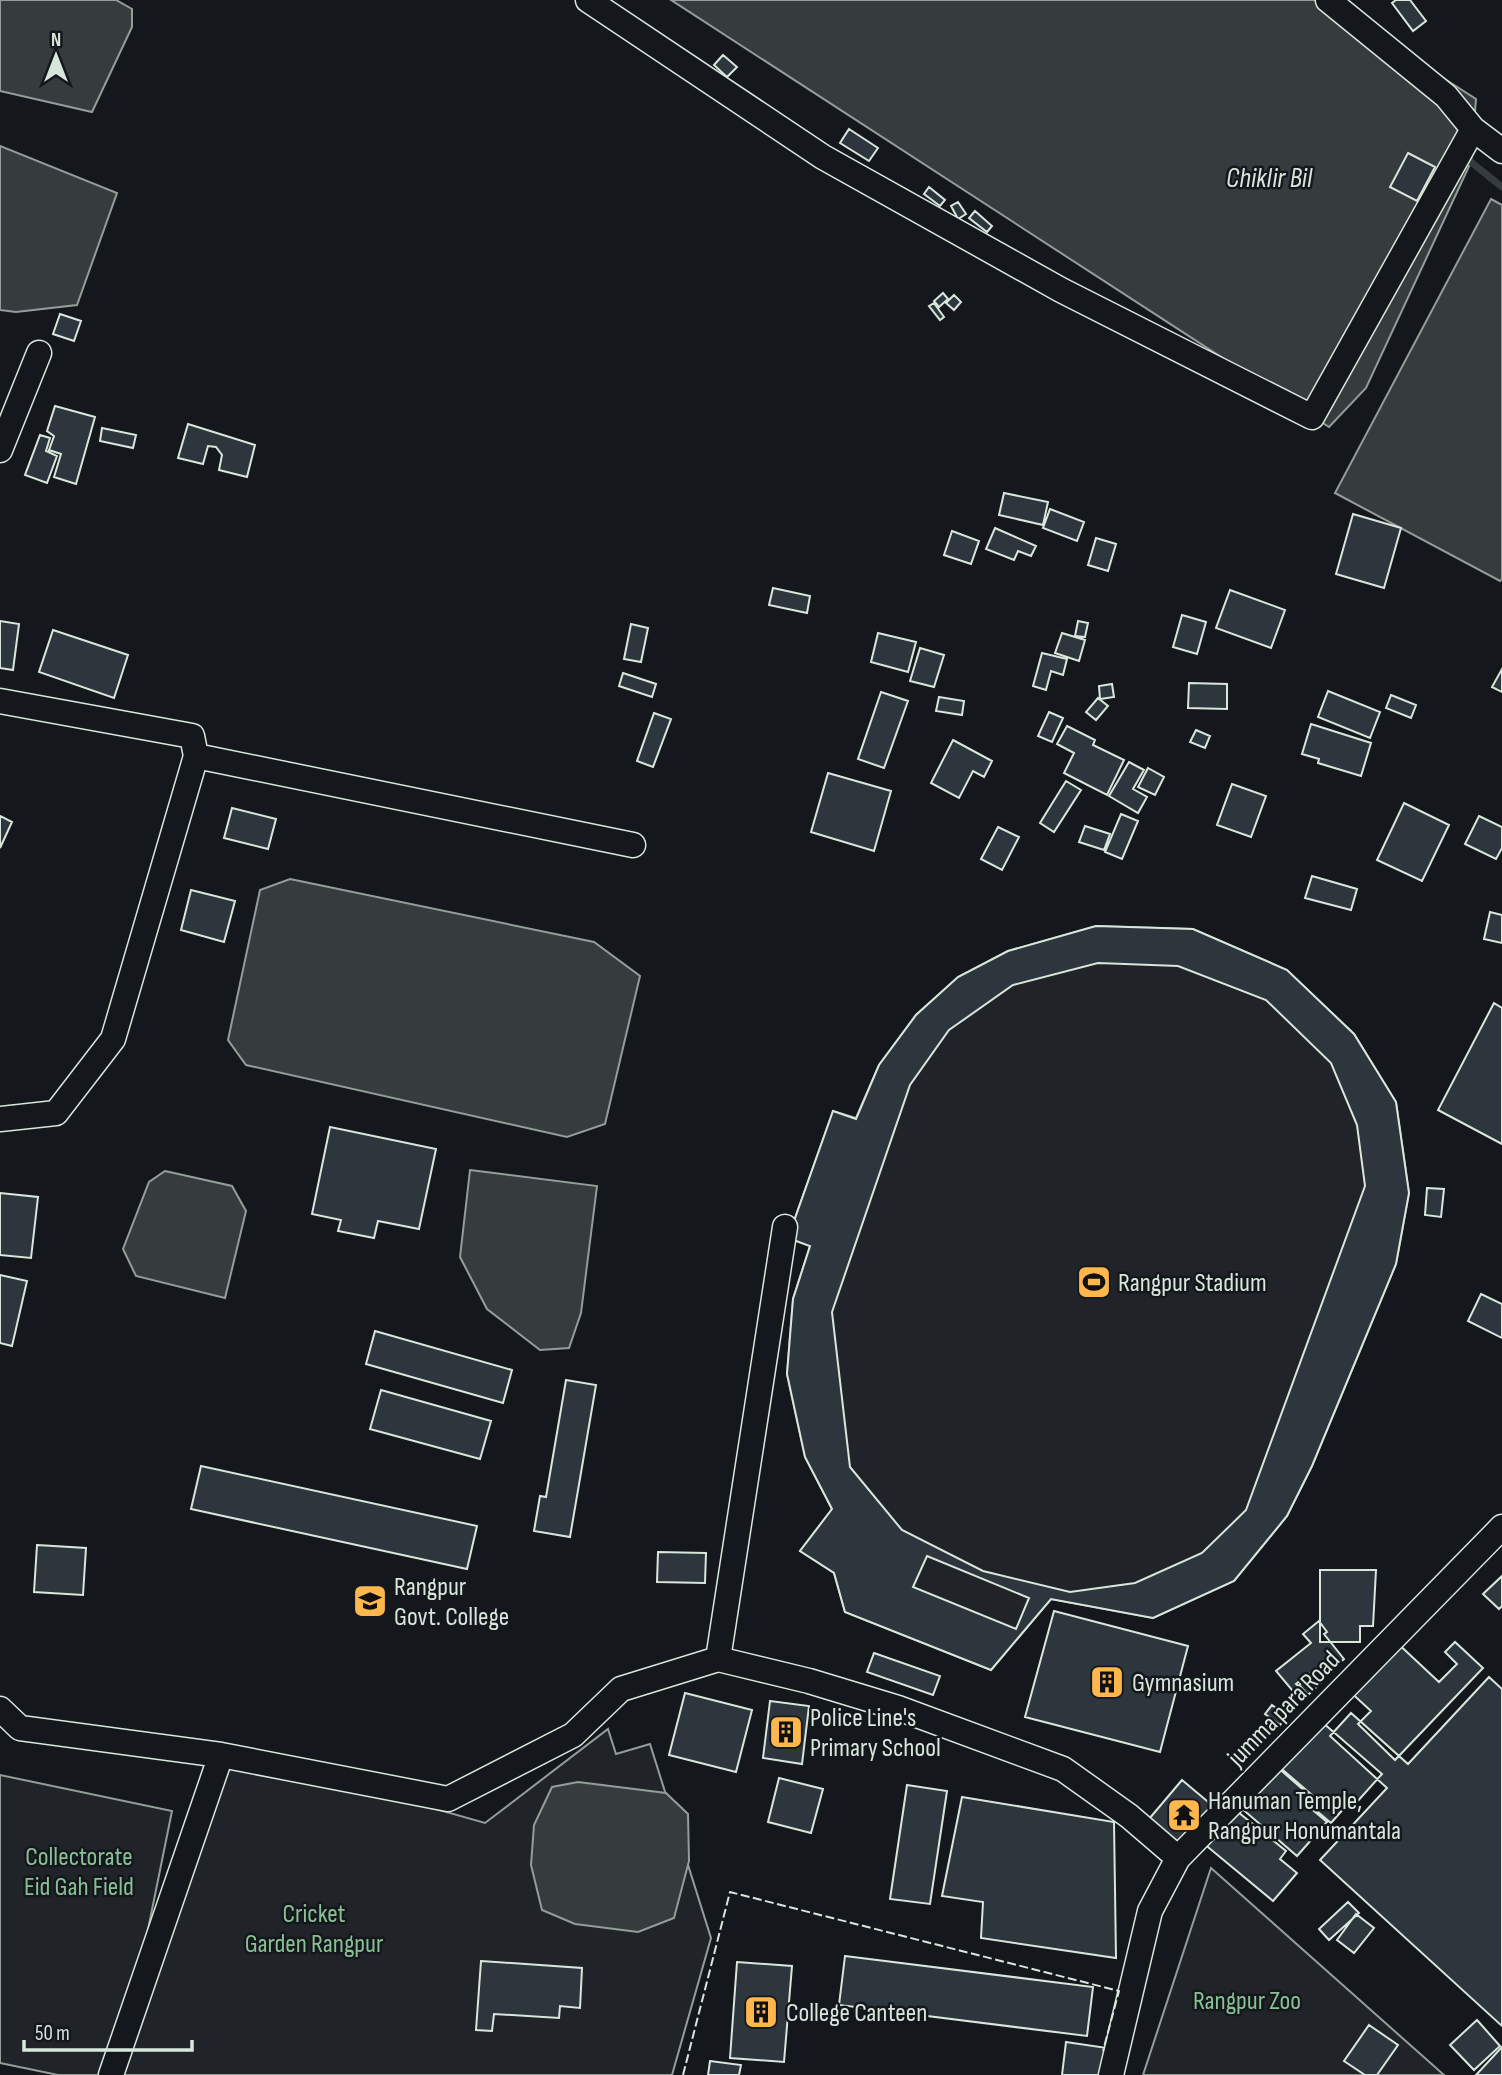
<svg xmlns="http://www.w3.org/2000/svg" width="1502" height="2075" font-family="'Sofia Sans Condensed',sans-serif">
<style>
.green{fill:#202428;stroke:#939e99;stroke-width:2}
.water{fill:#363b3e;stroke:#939e99;stroke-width:2}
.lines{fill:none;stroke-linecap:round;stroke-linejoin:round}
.stream{stroke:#363b3e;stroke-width:7}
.building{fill:#2c363c;stroke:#d8e6dc;stroke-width:2;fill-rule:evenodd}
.minor-casing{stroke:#d8e6dc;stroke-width:27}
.minor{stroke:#14181c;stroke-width:24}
.fence{stroke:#d8e6dc;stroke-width:2;stroke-dasharray:9 3.5;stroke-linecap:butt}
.labels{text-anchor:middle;stroke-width:5;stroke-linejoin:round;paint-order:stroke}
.poi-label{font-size:26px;fill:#d8e6dc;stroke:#14181c;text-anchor:start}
.street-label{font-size:26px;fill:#d8e6dc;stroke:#14181c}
.park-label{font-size:26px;fill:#8ac095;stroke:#14181c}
.water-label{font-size:28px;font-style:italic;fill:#d8e6dc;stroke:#14181c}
</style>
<rect width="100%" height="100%" fill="#14181c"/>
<path class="green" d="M1096 926 1193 929 1287 970 1354 1034 1396 1102 1409 1193 1396 1264 1312 1466 1287 1516 1234 1581 1153 1618 1051 1599 991 1670 845 1612 834 1573 800 1551 832 1509 805 1457 787 1374 793 1299 810 1246 788 1238 833 1111 856 1118 879 1065 916 1015 958 977 1008 951Z
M608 1729 616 1754 650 1744 711 1938 672 2075H58L0 2063V1775L172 1811 124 2048 210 1745 485 1823Z
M1211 1868 1444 2075H1143Z"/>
<path class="water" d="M0 0H116L132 9V27L92 112 0 91Z
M671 0H1321L1476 99 1471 162 1366 388 1329 427Z
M0 146 117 193 77 305 16 312 0 310Z
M1491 199 1502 205V579L1500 581 1335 493Z
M290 879 594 942 640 976 605 1124 567 1137 246 1065 228 1040 260 890Z
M470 1170 597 1186 581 1313 569 1348 540 1350 487 1309 460 1257Z
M165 1171 232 1186 246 1211 225 1298 136 1276 123 1249 149 1182Z
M578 1782 666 1793 688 1814 689 1861 674 1918 638 1932 575 1924 542 1910 531 1865 534 1825 552 1787Z"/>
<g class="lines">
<path class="stream" d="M1471 162 1502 187"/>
</g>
<path class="building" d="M1396 0H1410L1426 21 1413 31 1392 3Z
M723 55 737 67 727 77 714 65Z
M849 129 878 148 869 161 840 143Z
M1408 153 1435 167 1417 201 1390 187Z
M929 187 945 200 940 206 924 194Z
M958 202 966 214 958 219 951 206Z
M975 211 992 226 987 232 969 218Z
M943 293 948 299 939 307 934 301Z
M954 295 961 302 954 310 946 303Z
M934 303 944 317 940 320 929 306Z
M60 314 81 321 74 341 53 334Z
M55 406 95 417 76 484 54 477 61 454 49 450 54 436 47 431Z
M188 424 255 445 247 477 219 470 222 455 216 447 208 446 203 464 178 458Z
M102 428 136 435 133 448 100 441Z
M40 435 50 438 46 451 57 456 47 483 25 475Z
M1004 493 1048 502 1043 525 999 515Z
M1050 509 1084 522 1077 541 1043 528Z
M1353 514 1401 528 1384 588 1336 574Z
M995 528 1036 546 1031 556 1018 551 1014 560 986 549Z
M952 531 979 541 971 564 944 555Z
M1096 538 1116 544 1108 571 1088 565Z
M773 588 810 596 807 613 769 605Z
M1230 590 1285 610 1271 648 1216 628Z
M1182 615 1206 622 1197 654 1173 647Z
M0 621 19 624 13 670 0 668Z
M1078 621 1088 623 1085 637 1075 636Z
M631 624 648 628 641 662 624 659Z
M53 630 128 655 114 698 39 672Z
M878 633 916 642 908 672 871 662Z
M1062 633 1085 640 1079 661 1055 653Z
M920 648 944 655 934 687 910 681Z
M1042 653 1067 659 1063 675 1051 671 1046 690 1033 686Z
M1502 669V692L1492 687Z
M623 673 656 684 652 697 619 686Z
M1189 683 1227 684V709L1188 708Z
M1112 684 1114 697 1100 699 1099 686Z
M1328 691 1380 712 1370 738 1318 717Z
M881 692 908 701 884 768 858 759Z
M1391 695 1416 705 1411 718 1386 708Z
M939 697 964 701 962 715 936 711Z
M1098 698 1108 706 1096 720 1086 712Z
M1049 712 1063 718 1052 742 1038 736Z
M654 713 671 719 653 767 637 761Z
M1311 724 1371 743 1361 776 1318 763 1319 759 1302 754Z
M1067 726 1095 740 1093 745 1124 760 1107 795 1064 773 1074 753 1057 744Z
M1196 730 1210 736 1205 748 1190 742Z
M953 740 992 761 984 777 973 771 959 798 931 783Z
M1129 762 1144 770 1133 789 1147 797 1138 813 1109 796Z
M1148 768 1164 777 1155 795 1138 787Z
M828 773 891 791 874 851 811 832Z
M1066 781 1081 790 1054 832 1040 823Z
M1232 784 1266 796 1251 837 1217 825Z
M1404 803 1449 825 1422 881 1377 860Z
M232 808 276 819 268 849 224 838Z
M1121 814 1138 821 1122 859 1105 852Z
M0 816 12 822 0 848Z
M1479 816 1502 827V848L1496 859 1465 844Z
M1085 826 1110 834 1104 850 1079 842Z
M998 827 1019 837 1002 870 981 859Z
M1312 876 1357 889 1351 910 1305 898Z
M191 890 235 901 224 942 181 930Z
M1490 912 1502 915V943L1484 939Z
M1096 926 1193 929 1287 970 1354 1034 1396 1102 1409 1193 1396 1264 1312 1466 1287 1516 1234 1581 1153 1618 1051 1599 991 1670 845 1612 834 1573 800 1551 832 1509 805 1457 787 1374 793 1299 810 1246 788 1238 833 1111 856 1119 879 1065 916 1015 958 977 1008 951ZM1098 963 1178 966 1266 1000 1331 1063 1357 1125 1365 1186 1246 1510 1202 1553 1135 1583 1070 1592 983 1571 902 1530 850 1467 832 1312 910 1085 949 1030 1013 985Z
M1494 1003 1502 1008V1144L1438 1110Z
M330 1127 436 1149 419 1229 378 1221 374 1238 338 1231 341 1220 312 1214Z
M1427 1188 1444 1189 1441 1217 1425 1215Z
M0 1193 38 1197 31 1258 0 1255Z
M0 1275 27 1281 12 1346 0 1343Z
M1481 1294 1502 1304V1338L1468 1321Z
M375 1331 512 1370 503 1403 366 1364Z
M566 1380 596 1385 570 1537 534 1531 540 1496 546 1497Z
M381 1390 491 1421 480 1459 370 1429Z
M201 1466 477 1526 467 1569 191 1509Z
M37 1545 86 1548 83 1595 34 1592Z
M658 1552 706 1553 705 1583 657 1582Z
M927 1556 1029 1598 1016 1629 913 1587Z
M1320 1570H1376L1373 1626H1360V1642H1320Z
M1502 1576V1606L1499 1609 1483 1594Z
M1054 1611 1188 1646 1160 1752 1025 1717Z
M1319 1621 1327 1632 1324 1634 1344 1659 1321 1678 1314 1670 1296 1684 1303 1692 1297 1696 1276 1671 1311 1643 1303 1634Z
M1393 1639 1439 1682 1457 1664 1445 1652 1455 1642 1483 1668 1395 1760 1358 1724 1371 1711 1346 1688Z
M874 1653 940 1676 933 1695 867 1672Z
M1313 1672 1322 1682 1308 1695 1299 1685Z
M1489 1677 1502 1689V2026L1320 1860 1387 1788 1330 1736 1351 1713 1408 1764Z
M685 1693 752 1710 736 1772 669 1755Z
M770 1701 809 1706 802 1764 763 1758Z
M1272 1705 1287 1716 1280 1725 1265 1714Z
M1322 1722 1382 1774 1356 1803 1352 1799 1331 1823 1312 1807 1318 1800 1277 1765Z
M1276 1766 1315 1800 1309 1807 1327 1822 1297 1856 1240 1807Z
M779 1778 823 1789 811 1833 768 1822Z
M1182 1780 1219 1811 1185 1850 1149 1819Z
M907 1785 947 1791 930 1904 890 1899Z
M962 1797 1114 1822 1116 1958 981 1938 983 1902 942 1896Z
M1233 1808 1286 1851 1280 1859 1297 1873 1273 1901 1203 1843Z
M1348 1902 1359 1913 1329 1940 1319 1929Z
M1356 1914 1374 1928 1354 1953 1337 1940Z
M845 1956 1093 1987 1087 2036 839 2005Z
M481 1961 582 1968 580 2008 560 2006 559 2018 494 2014 492 2031 476 2030Z
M737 1962 792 1966 784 2062 730 2058Z
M1477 2020 1500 2046 1474 2070 1450 2045Z
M1369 2025 1398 2045 1377 2075H1365L1344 2061Z
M1066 2042 1107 2048 1104 2075H1062Z
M1502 2047V2075H1476Z
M710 2061 741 2065 739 2075H708Z"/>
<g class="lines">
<g class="minor-casing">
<path id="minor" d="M588 0 823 157 1061 290 1312 417 1473 129 1502 151
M1328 0 1446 96 1473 129
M0 450 39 353
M0 701 192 736 196 756
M0 1119 56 1113 113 1039 196 756 633 845
M718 1659 785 1227
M0 1709 20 1728 221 1755 448 1799 573 1735 621 1689 718 1659 809 1681 898 1708 1063 1769 1129 1816 1178 1858
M111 2075 221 1755
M1111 2075 1150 1911 1178 1858 1502 1527"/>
</g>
<use href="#minor" class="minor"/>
<path class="fence" d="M683 2075 730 1892 1119 1991 1103 2051"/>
</g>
<defs>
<g id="stadium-square" transform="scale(1.75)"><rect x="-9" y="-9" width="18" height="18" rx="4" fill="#ffb74d" stroke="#14181c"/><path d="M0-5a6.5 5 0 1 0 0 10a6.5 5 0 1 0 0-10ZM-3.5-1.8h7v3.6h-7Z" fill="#111"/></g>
<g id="university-square" transform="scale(1.75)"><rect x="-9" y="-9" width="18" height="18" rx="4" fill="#ffb74d" stroke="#14181c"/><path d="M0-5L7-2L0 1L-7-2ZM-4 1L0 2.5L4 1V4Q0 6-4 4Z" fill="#111"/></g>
<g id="building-square" transform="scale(1.75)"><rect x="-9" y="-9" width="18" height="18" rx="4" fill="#ffb74d" stroke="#14181c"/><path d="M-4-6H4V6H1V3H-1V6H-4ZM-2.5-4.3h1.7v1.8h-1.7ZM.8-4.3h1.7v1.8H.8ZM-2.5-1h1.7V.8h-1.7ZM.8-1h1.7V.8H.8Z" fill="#111"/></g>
<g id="temple-square" transform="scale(1.75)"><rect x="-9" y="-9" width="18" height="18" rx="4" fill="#ffb74d" stroke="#14181c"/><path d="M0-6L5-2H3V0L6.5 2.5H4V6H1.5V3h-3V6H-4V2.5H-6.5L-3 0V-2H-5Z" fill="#111"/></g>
</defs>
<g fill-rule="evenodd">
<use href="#stadium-square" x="1094" y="1282"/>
<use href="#university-square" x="370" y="1601"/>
<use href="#building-square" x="1107" y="1682"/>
<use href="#building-square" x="786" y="1732"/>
<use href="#temple-square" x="1184" y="1815"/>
<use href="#building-square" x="761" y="2012"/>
</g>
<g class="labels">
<g class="poi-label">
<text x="1118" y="1291">Rangpur Stadium</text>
<text x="394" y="1595">Rangpur<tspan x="394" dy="30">Govt. College</tspan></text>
<text x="1132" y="1691">Gymnasium</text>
<text x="810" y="1726">Police Line's<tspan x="810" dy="30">Primary School</tspan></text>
<text x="1208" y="1809">Hanuman Temple,<tspan x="1208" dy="30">Rangpur Honumantala</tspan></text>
<text x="786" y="2021">College Canteen</text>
</g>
<g class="street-label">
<text transform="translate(1283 1708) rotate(-46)" y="9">jumma para Road</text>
</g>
<g class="park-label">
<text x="79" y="1865">Collectorate<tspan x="79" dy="30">Eid Gah Field</tspan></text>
<text x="314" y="1922">Cricket<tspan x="314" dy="30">Garden Rangpur</tspan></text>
<text x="1247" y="2009">Rangpur Zoo</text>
</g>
<g class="water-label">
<text x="1269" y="187">Chiklir Bil</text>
</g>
</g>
<g transform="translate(56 56)" stroke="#14181c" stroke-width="5" paint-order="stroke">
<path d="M0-5L12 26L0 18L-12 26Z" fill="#d8e6dc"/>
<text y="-10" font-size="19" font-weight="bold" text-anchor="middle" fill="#d8e6dc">N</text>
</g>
<path d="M24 2040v10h168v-10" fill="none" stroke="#d8e6dc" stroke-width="3.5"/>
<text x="35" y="2040" font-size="21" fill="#d8e6dc" stroke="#14181c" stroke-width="5" paint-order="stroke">50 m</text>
</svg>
